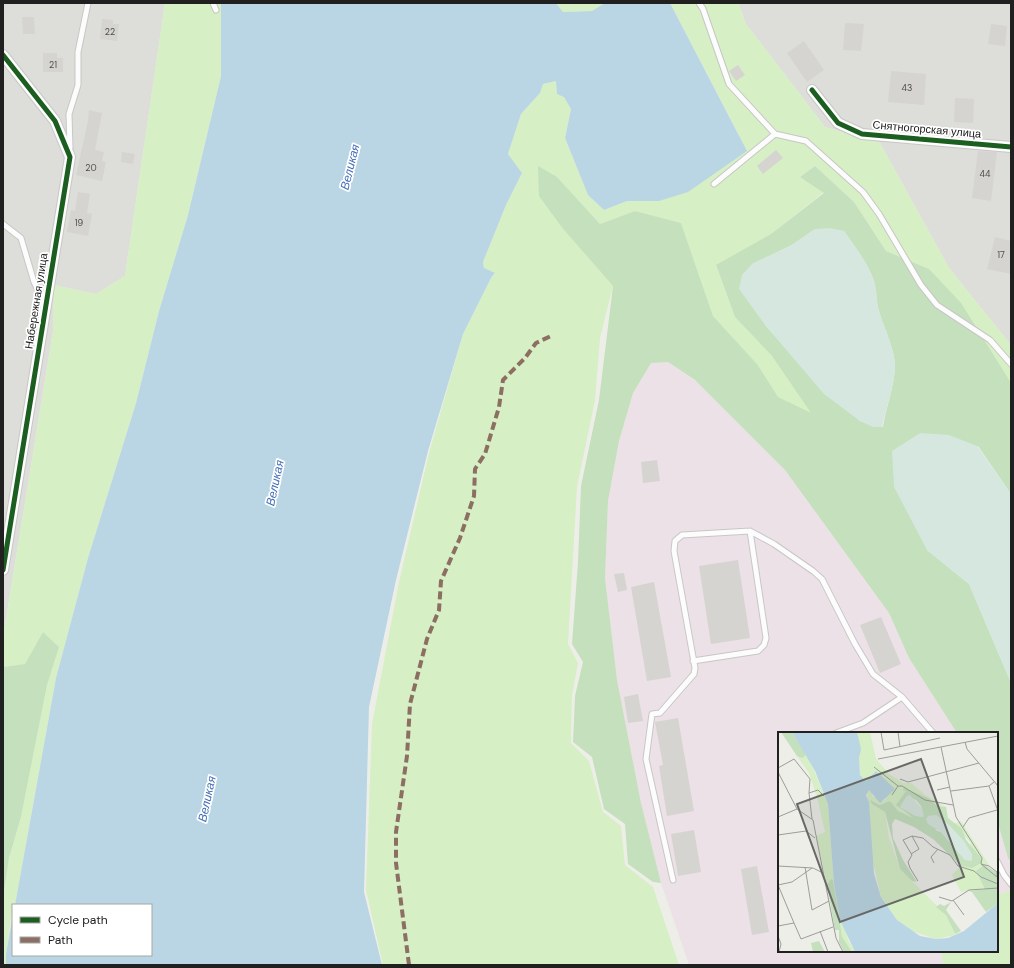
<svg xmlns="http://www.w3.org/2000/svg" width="1014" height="968" font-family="'DM Sans',sans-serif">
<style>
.residential{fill:#ddddda}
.industrial{fill:#ece1e7}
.grass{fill:#d6efc5}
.forest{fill:#c4e0bc;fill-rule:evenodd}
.wetland{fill:#d6e7df}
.water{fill:#bad6e4}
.building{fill:#d5d4d0}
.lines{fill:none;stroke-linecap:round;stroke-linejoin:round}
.lane-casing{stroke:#c7c7c5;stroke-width:7}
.street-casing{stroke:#c7c7c5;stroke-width:12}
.lane{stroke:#fcfcfc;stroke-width:5}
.street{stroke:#fcfcfc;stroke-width:10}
.quiet{stroke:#8d6e63;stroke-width:4;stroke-dasharray:8 4;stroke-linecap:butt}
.cycleway-casing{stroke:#fff;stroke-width:8}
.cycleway{stroke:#1b5e20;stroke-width:5}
.labels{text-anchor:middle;stroke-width:3.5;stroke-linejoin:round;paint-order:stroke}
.number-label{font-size:9px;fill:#4d4d4c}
.street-label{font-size:11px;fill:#202020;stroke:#fff}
.water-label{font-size:12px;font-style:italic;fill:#446fb9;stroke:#fff}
.inset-road{fill:none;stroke:#9c9c99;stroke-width:1}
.view{fill:#686866;fill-opacity:0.15;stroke:#686866;stroke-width:2}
.inset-edge{fill:none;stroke:#202020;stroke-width:2}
</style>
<rect width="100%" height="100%" fill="#eeeee9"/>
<path class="residential" d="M3 3H165L125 276 96 294 54 285 53 331 3 637Z
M738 3H1011V345L949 268 880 143 825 127 746 24Z"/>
<path class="industrial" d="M668 362 697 382 785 470 889 613 909 658 957 733H779V951H941L943 965H689L661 883 641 803 617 680 605 578 608 501 619 441 633 393 651 363Z
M997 820 1008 858 1011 862V890L997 895Z"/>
<path class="grass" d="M165 3H221V76L188 215 159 311 136 403 88 558 56 678 15 905H13L6 954V965H3V898L9 858 21 817 47 685 59 647 43 632 25 664 3 667V637L53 331 54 285 96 294 125 276Z
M556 3H605L592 11 563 12Z
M670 3H738L746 24 825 127 880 143 949 268 1011 345V383L929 269 886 251 854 202 815 166 800 177 824 192 771 234 716 266 735 317 772 356 812 414 778 398 757 364 713 316 681 223 635 211 600 224 557 177 564 230 613 286 600 338 595 400 577 487 568 644 578 663 572 696 571 743 589 761 603 812 621 826 625 865 653 887 679 965H383L366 890 372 724 399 582 429 453 463 334 491 278 495 274 484 268 483 262 506 205 522 173 508 154 521 114 540 93 543 84 556 81 571 109 565 138 588 195 604 210 627 201H659L739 135Z
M1011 890V965H943L941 951H997V895Z"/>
<path class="forest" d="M538 166 557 177 600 224 635 211 681 223 713 316 757 364 778 397 811 413 772 356 735 317 716 265 771 234 824 193 800 177 815 166 854 202 886 251 929 269 961 303 1011 383V494L978 446 927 550 969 584 1011 683V862L1008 858 997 820V733H957L909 658 889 613 785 470 695 380 668 362 651 363 633 393 619 441 608 501 605 578 617 680 641 803 661 883 653 882 628 864 625 824 604 809 592 757 573 742 575 696 583 662 572 644 578 562 581 486 599 400 613 286 564 230 539 196ZM815 229 844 231C855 247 868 263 874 281 877 291 876 302 879 311 884 329 895 348 895 367 894 388 886 407 883 427L860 421 795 358 765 325 752 264 792 245Z
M43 632 59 647 47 685 21 817 9 858 3 898V667L25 664Z"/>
<path class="wetland" d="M830 228 844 231C855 247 868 263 874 281 877 291 876 302 879 311 884 329 895 348 895 367 894 388 886 407 882 427H873L860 421 824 394 765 325 739 289 742 275 752 264 792 245 815 229Z
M920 433 949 435 977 446 1011 494V683L969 584 927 550 894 487 892 451Z"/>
<path class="water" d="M221 3H556L563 12 592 11 605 3H670L747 151 688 192 659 201H627L604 210 588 195 565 138 571 109 564 97 557 94 556 81 543 84 540 93 521 114 508 154 522 173 506 205 483 262 484 268 495 273 491 278 463 334 428 451 396 580 369 707 364 892 382 965H6V954L13 914V955H151V905H15L56 678 88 558 136 403 159 311 188 215 221 76Z"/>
<path class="building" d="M22 17H34L35 34H23Z
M102 19 113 20V24H119L117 41 100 39Z
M845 23 864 24 861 51 843 50Z
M991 24 1007 26 1005 46 988 44Z
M804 41 824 70 807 82 787 53Z
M43 53H57V58H63V72H43Z
M738 65 745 75 736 81 729 71Z
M891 71 926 74 924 105 888 102Z
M955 98 974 99 973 123 954 122Z
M89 110 102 113 95 150 104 152 102 161 106 162 102 181 76 175 88 121Z
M776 150 783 158 763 174 757 166Z
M978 151 997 152 991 201 972 198Z
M122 152 135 154 133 164 121 162Z
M78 192 90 194 87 213 92 214 88 236 67 232 71 210 75 211Z
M995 237 1011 241V274L987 269Z
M657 460 660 481 643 483 641 462Z
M738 560 750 638 711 644 699 566Z
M624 573 627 590 618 592 614 574Z
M654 582 671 677 647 681 631 587Z
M881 617 901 664 880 673 860 625Z
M638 694 643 721 628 723 624 697Z
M678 718 694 811 667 816 659 766 663 765 655 722Z
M694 830 701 872 678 876 671 834Z
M757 866 769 932 752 935 741 869Z"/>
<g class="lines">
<g class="lane-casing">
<path id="lane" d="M213 3 216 10
M699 3 703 9 729 84 775 134
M70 148 69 114 78 85V52L88 3
M714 184 775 134 806 141 863 192 879 214 921 285 937 305 990 340 1011 364
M3 224 21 238 34 282 45 304
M693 661 758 651 764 645 766 638 750 531
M836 733 863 723 902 697
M997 861 1004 875 1011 884
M673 880 646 759 652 714 660 713 694 674 695 668 674 551 675 541 682 535 750 531 774 544 813 571 822 579 855 644 873 674 902 697 933 733"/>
</g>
<g class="street-casing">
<path id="street" d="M3 55 55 121 70 157 3 570
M812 90 838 123 862 134 1011 147"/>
</g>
<use href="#lane" class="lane"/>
<use href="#street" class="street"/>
<path class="quiet" d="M409 965 396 863V832L407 756 410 704 427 639 439 610 441 581 460 538 474 496 475 469 485 454 499 407 503 380 525 358 536 343 551 336"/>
<g class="cycleway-casing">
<path id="cycleway" d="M3 55 55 121 70 157 3 570
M812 90 838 123 862 134 1011 147"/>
</g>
<use href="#cycleway" class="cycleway"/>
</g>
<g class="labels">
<g class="number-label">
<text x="110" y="35">22</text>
<text x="53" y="68">21</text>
<text x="907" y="91">43</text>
<text x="91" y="171">20</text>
<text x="985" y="177">44</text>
<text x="79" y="226">19</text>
<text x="1001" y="258">17</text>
</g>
<g class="street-label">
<text transform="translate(927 129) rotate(5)" y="4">Снятногорская улица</text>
<text transform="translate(36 301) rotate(-81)" y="4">Набережная улица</text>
</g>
<g class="water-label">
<text transform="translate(350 167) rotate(-76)" y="4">Великая</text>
<text transform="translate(275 483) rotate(-78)" y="4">Великая</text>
<text transform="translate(207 799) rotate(-78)" y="4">Великая</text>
</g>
</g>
<g transform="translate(778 732)">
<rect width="220" height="220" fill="#eeeee9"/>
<path d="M79 0H92L98 27 111 42 125 51H133L147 63 168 75 159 74 144 64 128 59 124 66 123 78 136 87 120 79 112 69 102 73 95 69 94 72 107 80 111 106 122 137 168 183 177 203 158 207 134 199 119 188 103 164 94 125 89 58 94 60V64L105 69 108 67 98 39 88 49 82 43ZM21 23 24 26 28 23 34 34 50 72 56 152 70 208 77 220H74L64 206 55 148 49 153 38 104 47 100 39 65 31 41 19 24ZM183 89 211 133 199 142 207 156 183 160 174 143 183 134 193 111 176 92Z" fill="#d6efc5"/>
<path d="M3 0H14L28 23 24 26 19 24ZM126 56 150 66 159 74 168 75 170 86 184 97 188 108 203 126V131L194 136 183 134 155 107 136 95 117 87 114 92 115 106 125 128 139 150 134 149 122 137 107 80 94 72 92 68 102 73 112 69 120 79 135 86 118 73 128 59 125 58ZM129 64 138 68 143 74 145 81 143 85 122 75ZM171 93 194 122 187 128 163 100 157 98ZM206 133 220 141V171L208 180 194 160 191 159 207 157 198 139ZM53 147 55 148 64 205 74 220H66L61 210V198H57L49 153ZM173 170 168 178 183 199 177 202 168 183 158 175 162 172 166 174ZM41 209 47 220H35L33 211Z" fill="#c4e0bc" fill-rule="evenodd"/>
<path d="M132 63 144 77 146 85 137 84 122 75 129 64ZM158 83 171 93 186 109 194 122V129L187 128 163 100 150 92 148 87 150 84Z" fill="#d6e7df"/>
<path d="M14 0H79L83 17 81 26 82 43 88 49 98 39 117 57 102 71 91 58 88 63 91 70 96 142 103 165 119 188 142 204 158 207 170 206 186 199 220 171V220H77L62 188 56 152 50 72 37 39Z" fill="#bad6e4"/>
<path class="inset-road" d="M103 0 106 18 162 6M120 0 122 15M187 10 189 17 220 54M163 15 178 85 204 126 203 132M100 27 220 4M96 35 120 54M0 36 16 27 32 47 31 61M0 40 19 77 35 88 58 206 65 220M122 47 130 50 201 31M216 50 211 54 220 79M159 58 172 55M173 59 211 54M114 63 120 54H124L147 68 175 73M0 85 19 77M34 87 31 61 40 58 46 64M185 95 191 86 219 78M0 103 28 99 37 106M133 122 141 117 134 104M156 131 153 125 160 117M203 132 211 134 219 140V145M203 132 219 145M0 134 35 136 45 141M27 135 34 178 51 169M140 149 132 136 130 130 134 123 125 108 134 104 145 106 155 115 172 123 180 134 196 139 203 145 220 152M0 153 16 191M0 153 14 150 34 136M161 165 174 169 191 158 220 156M175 168 186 183M0 194 16 191 23 207 55 195M42 199 50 220M0 204 3 212 1 220"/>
<path class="view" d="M143 27 186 145 62 190 19 72Z"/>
<rect width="220" height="220" class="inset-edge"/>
</g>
<rect width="1014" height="968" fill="none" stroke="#202020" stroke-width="8"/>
<rect x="12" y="904" width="140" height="52" fill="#ffffff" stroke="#a6a6a6"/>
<rect x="20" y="917" width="20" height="6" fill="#1b5e20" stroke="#a6a6a6"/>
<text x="48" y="924" font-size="12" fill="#202020">Cycle path</text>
<rect x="20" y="937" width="20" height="6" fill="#8d6e63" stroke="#a6a6a6"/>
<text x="48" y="944" font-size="12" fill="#202020">Path</text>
</svg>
